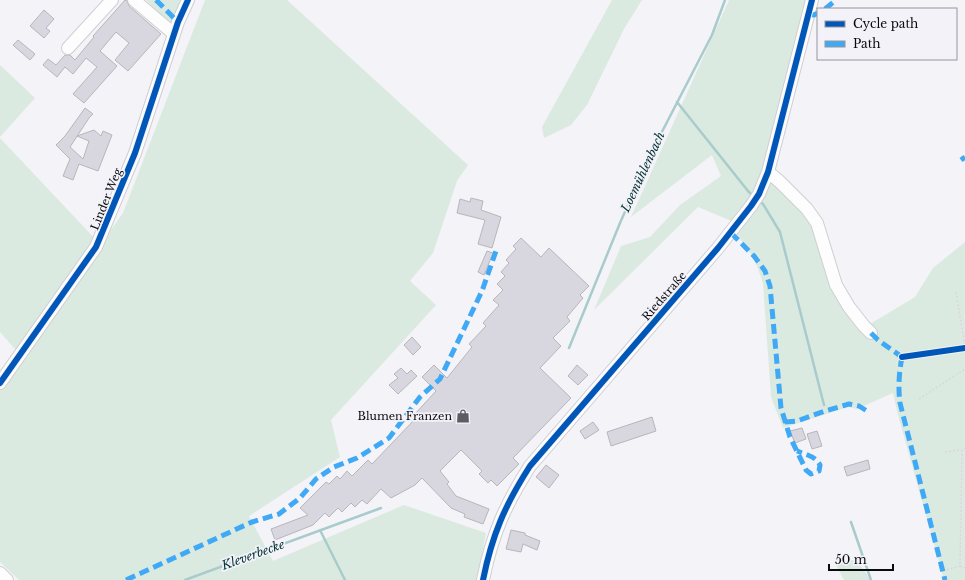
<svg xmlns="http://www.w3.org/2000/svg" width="965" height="580" font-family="'Libre Baskerville',serif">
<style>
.green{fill:#dbeae0}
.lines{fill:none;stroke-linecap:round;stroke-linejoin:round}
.stream{stroke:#a8cbcc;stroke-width:2.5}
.building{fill:#d8d7e0;stroke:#b7b6ba}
.minor-casing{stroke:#cfced2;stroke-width:14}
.path{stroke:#d8d8d9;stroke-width:1.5;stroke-dasharray:2 2;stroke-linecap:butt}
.minor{stroke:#fdfdfe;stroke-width:12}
.quiet{stroke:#3fa9f5;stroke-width:5;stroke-dasharray:10 5;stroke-linecap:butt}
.cycleway-casing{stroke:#f3f2f9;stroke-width:8}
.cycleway{stroke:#0057b8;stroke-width:6}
.labels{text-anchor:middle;stroke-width:3.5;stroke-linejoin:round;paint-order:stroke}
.street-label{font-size:11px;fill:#0b0b0e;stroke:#f3f2f9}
.poi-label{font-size:11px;fill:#0b0b0e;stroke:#f3f2f9;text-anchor:end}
.water-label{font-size:12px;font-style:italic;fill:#003131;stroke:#f3f2f9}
</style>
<rect width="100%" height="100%" fill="#f4f3f8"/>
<path class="green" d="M146 0H186L174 28Z
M205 0H287L468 165 457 181 433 253 410 281 436 305 331 420 340 457 249 516 273 561 404 505 486 533 477 580H19L0 562V384L21 356 0 332V138L99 243 28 345 123 213Z
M612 0H642L624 29 587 105 571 125 544 138 542 127Z
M729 0H808L764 165 749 200 734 222 698 207 594 310 621 246 650 237 680 205 721 176 712 155 631 217Z
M0 65 35 98 0 137Z
M771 180 812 221 860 330 915 297 933 268 965 242V580H944L898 415 893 393 857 409 848 407 783 428 771 397 763 284C758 265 749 248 736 234Z
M856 559 871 580H844L836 565Z"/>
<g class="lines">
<path class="stream" d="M677 102 748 191 754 197
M759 201 763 204 780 232 824 405
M569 348 620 223 650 155 712 35 725 0
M851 522 871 580
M320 530 345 580
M185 580 381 508"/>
</g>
<path class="building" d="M125 0 127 1 129 6 161 34 128 71 115 60 129 43 116 32 100 51 117 66 84 103 73 94 97 67 86 58 73 74 65 67 57 77 43 65 48 59 56 65 65 55H70L75 60 94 37 93 36Z
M44 10 54 19 46 28 50 31 44 38 30 26Z
M18 40 35 54 30 60 13 45Z
M85 108 93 114 89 118 70 147 83 159 89 141 77 136 94 130 101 136 103 131 112 135 98 171 79 164 73 180 63 176 70 159 56 145 65 136Z
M471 198 483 201 481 210 501 217 492 248 478 244 485 220 457 213 460 199 470 202Z
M521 238 541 257 549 248 589 286 580 295 583 298 567 317 570 321 553 338 561 346 540 368 571 398 513 458 519 464 497 486 491 480 488 483 479 474 482 471 461 450 440 471 449 482 447 484 456 496 489 509 483 524 464 517 465 514 451 508 422 478 415 485 391 498 381 489 367 504 362 500 355 507 351 503 342 512 338 508 329 517 325 513 313 525 275 540 271 529 308 515 300 508 326 482 329 484 337 476 340 479 347 471 352 476 368 460 372 464 415 419 413 416 436 391 422 377 434 365 447 378 472 347 469 344 486 326 483 323 499 305 493 300 503 290 497 284 505 276 501 272 509 263 506 260 516 249 513 246Z
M487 251 493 253 484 275 478 272Z
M412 337 421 347 413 355 404 345Z
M577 365 588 375 578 385 568 376Z
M401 368 407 374 411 370 417 376 398 394 389 385 398 378 394 374Z
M652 417 656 431 611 446 607 432Z
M593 422 599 430 585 439 580 431Z
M802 428 806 439 795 443 790 431Z
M817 431 822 446 812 449 807 434Z
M868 460 870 469 847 476 844 467Z
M546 465 559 475 549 488 536 477Z
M511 530 525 533V535L540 541 537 550 523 544 521 552 506 549Z"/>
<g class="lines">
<g class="minor-casing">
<path id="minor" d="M134 0 174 34
M68 48 112 0
M768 172 779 181 807 209 817 223 836 285 849 307 864 326 871 333
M0 383 96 247 135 153 178 22 188 0
M0 573 7 580
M483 580C492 535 505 505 530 466L718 248 751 206 759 194 768 172 812 0"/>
</g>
<path class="path" d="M956 292 965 346
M919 399 965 369
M945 452 962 450
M960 566 965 568
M943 571 960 566 962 450 965 448"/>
<use href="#minor" class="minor"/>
<path class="quiet" d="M156 0 178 22
M825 9 836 0
M808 14 814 15 818 13
M961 160 965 157
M731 233 754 256 765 271 770 286 781 408 790 437 806 470 811 474 819 471 820 465C815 456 807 455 797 451
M871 333 878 340 902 357 905 356
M902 357C899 373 898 387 900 403L945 580
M785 422 797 421 825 411 849 404 859 406 867 411
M126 580 252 522 279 514 300 498 316 479 334 467 357 458 389 438 420 397 440 379 482 291 496 251"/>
<g class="cycleway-casing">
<path id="cycleway" d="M902 357 965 348
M0 383 96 247 135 153 178 22 188 0
M483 580C492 535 505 505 530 466L718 248 751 206 759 194 768 172 812 0"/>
</g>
<use href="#cycleway" class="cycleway"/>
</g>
<defs>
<g id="shop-bare" transform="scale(1.08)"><path d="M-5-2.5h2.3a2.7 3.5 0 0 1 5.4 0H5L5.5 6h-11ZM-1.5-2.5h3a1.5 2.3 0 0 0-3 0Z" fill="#5d5c60" stroke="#f3f2f9" stroke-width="2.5" paint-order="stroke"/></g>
</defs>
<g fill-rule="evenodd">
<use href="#shop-bare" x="463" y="416"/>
</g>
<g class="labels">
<g class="street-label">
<text transform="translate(106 199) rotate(-68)" y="4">Linder Weg</text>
<text transform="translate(664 296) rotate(-49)" y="4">Riedstraße</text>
</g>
<g class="poi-label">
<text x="452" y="420">Blumen Franzen</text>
</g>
<g class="water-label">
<text transform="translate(643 172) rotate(-65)" y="4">Loemühlenbach</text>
<text transform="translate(253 555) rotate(-20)" y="4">Kleverbecke</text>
</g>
</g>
<rect x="817" y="8" width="140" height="52" fill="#f3f2f9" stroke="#96969b"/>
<rect x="825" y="21" width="20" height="6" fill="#0057b8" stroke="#96969b"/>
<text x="853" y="28" font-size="12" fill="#0b0b0e">Cycle path</text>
<rect x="825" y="41" width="20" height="6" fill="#3fa9f5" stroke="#96969b"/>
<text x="853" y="48" font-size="12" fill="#0b0b0e">Path</text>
<path d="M829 564v6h64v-6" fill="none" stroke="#0b0b0e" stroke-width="2"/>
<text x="835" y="564" font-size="12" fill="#0b0b0e" stroke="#f3f2f9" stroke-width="3" paint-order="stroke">50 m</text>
</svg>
